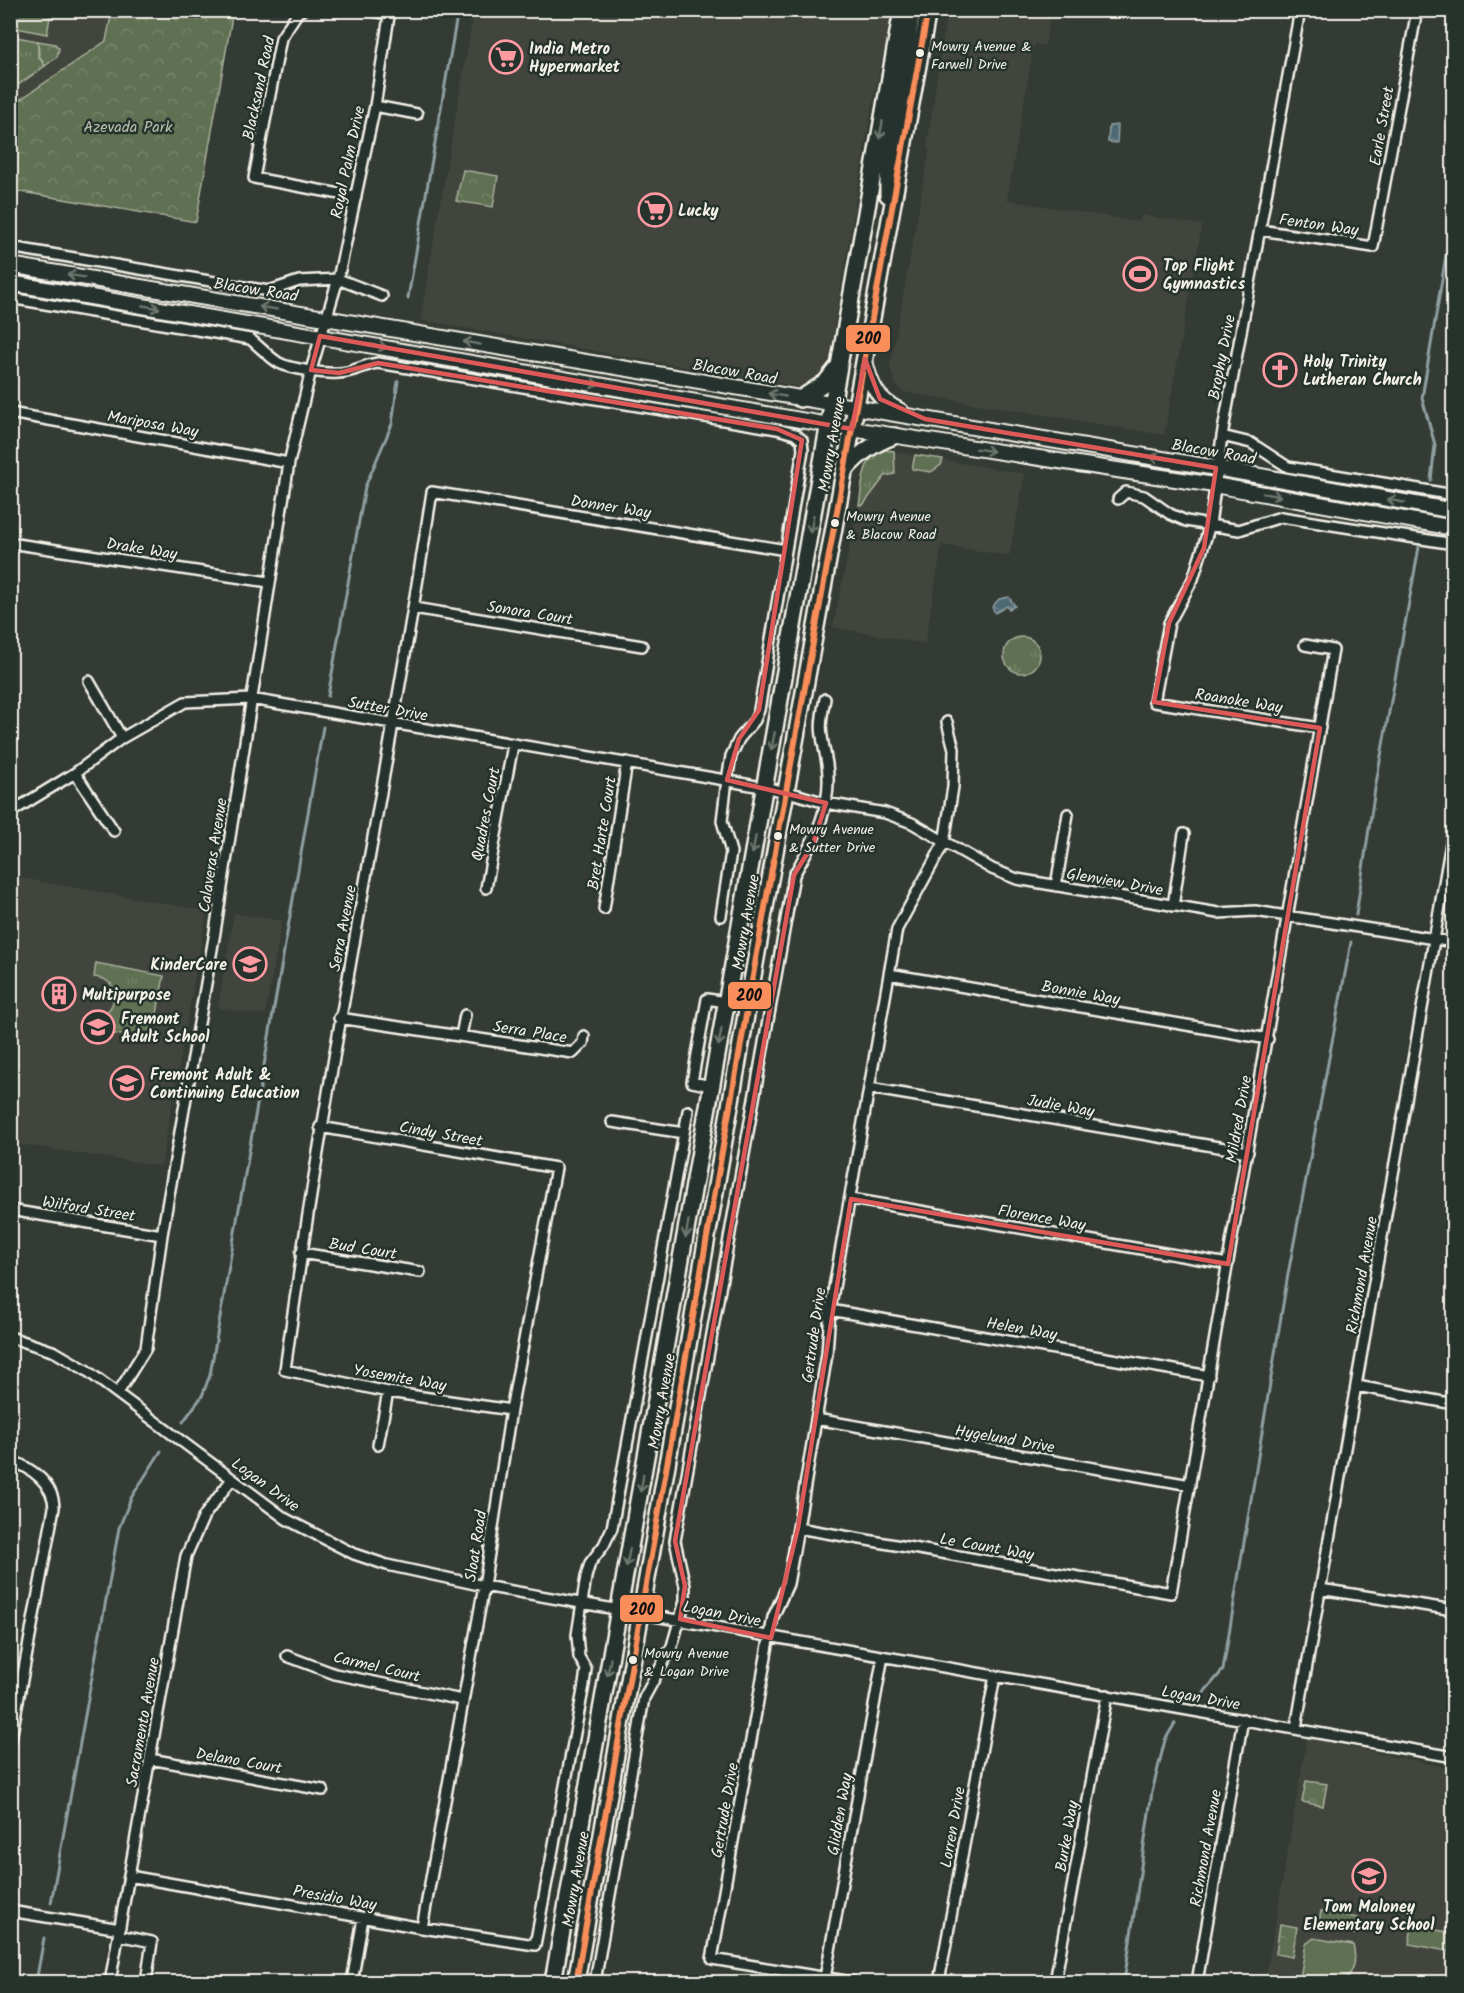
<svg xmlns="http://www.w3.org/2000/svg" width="1464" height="1993" font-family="Kalam,sans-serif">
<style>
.built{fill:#42453c}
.grass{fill:url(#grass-tufts);stroke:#aab09d;stroke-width:1.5}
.park{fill:url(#park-crowns);stroke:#aab09d;stroke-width:1.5}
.pitch{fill:#5f7052;stroke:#aab09d;stroke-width:1.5}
.water{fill:url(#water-waves);stroke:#909fa2;stroke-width:1.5}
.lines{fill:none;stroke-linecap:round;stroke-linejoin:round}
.stream{stroke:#909fa2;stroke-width:3}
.street-casing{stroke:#f4f1e8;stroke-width:14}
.secondary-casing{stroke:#f4f1e8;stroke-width:18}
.primary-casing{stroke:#f4f1e8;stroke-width:20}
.street{stroke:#26332d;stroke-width:9}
.secondary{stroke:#26332d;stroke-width:14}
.primary{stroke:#26332d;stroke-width:15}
.bus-1-casing{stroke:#26332d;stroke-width:10}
.bus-1{stroke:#fa8e5a;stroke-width:6}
.oneway{stroke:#6e766e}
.marked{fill:none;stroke:#de5a58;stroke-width:4.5;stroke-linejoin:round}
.bus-dot{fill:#f4f1e8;stroke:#26332d;stroke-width:2}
.labels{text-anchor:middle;stroke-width:5;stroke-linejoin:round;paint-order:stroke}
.bus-label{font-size:14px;fill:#f4f1e8;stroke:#26332d;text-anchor:start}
.poi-label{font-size:16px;font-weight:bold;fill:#f4f1e8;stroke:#26332d;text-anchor:start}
.street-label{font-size:16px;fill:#f4f1e8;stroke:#26332d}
.park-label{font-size:16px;fill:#b8bdac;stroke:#26332d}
.line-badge{stroke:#26332d;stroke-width:2}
.pale-badge-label{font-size:16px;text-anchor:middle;font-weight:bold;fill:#111}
</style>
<defs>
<pattern id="grass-tufts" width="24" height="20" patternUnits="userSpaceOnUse" patternTransform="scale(1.5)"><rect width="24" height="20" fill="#5f7052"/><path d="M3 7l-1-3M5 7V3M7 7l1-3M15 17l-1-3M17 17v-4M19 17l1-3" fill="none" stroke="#77856b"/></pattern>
<pattern id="park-crowns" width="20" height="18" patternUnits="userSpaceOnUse" patternTransform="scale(1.5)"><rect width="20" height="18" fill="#5f7052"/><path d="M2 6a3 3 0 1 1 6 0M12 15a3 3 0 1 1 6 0" fill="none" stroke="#77856b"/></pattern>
<pattern id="water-waves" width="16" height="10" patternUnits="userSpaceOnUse" patternTransform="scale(1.5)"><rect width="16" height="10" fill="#4e6973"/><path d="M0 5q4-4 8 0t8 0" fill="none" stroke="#687f87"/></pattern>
</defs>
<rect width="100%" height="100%" fill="#333b34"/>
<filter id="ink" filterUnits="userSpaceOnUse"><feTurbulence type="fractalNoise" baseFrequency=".0167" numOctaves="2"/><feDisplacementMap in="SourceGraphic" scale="12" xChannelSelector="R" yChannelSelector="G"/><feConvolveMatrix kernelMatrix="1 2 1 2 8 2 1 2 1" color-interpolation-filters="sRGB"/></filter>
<g filter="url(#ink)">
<path class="built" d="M11 11H112L106 41 11 106Z
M474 11H892L868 127 829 359 821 374 800 387 420 320Z
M947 11H1051L1045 46 1034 44 1007 200 1139 222 1141 215 1202 225 1164 435 904 392 895 383 890 368 929 152 927 145Z
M885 450 1025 474 1009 556 942 545 925 644 833 627 866 468 870 458Z
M10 876 207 911 161 1166 11 1143Z
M234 913 282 921 265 1015 218 1008Z
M1307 1738 1453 1769V1982H1265Z"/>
<path class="grass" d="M11 36 38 41V56L45 66 11 90Z
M885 450 894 451 895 474 885 476 863 505H859C863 484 861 456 885 450Z
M915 455 943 459 941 465 931 472 912 469Z
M1004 655a18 18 0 1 1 36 0a18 18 0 1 1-36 0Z
M96 963 164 976 152 1040 85 1029 87 1015C108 1019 119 1004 111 984L104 979 94 977Z"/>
<path class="park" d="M112 11H233L196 222 11 190V106L106 41Z
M38 41 55 44 59 48 57 57 45 66 39 55Z
M463 170 498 176 493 207 456 201Z
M1306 1781 1327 1784 1323 1806 1302 1802Z
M1280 1924 1297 1927 1292 1957 1276 1954Z"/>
<path class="pitch" d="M42 10 51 12 47 34 11 27V11Z
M1321 1911 1358 1918 1355 1934 1318 1927Z
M1412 1926 1453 1933V1952L1409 1944Z
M1314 1938 1353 1945C1357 1960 1354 1973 1342 1982H1305L1300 1978 1306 1944Z"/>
<path class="water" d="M1118 125 1117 143 1108 142 1109 126Z
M1009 597 1015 606 1009 609 1007 606 995 613 992 607 999 599Z"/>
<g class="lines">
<path class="stream" d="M408 298 458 10
M1431 480 1435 445 1422 398 1454 208
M328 696 365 487 392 424 398 381
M1356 915 1375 789 1419 547
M183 1422 202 1396 210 1375 323 727
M1199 1698 1223 1670 1288 1274 1351 942
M51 1903 119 1528 131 1498 161 1451
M36 1982 44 1938
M1124 1982 1152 1792 1165 1740 1175 1723"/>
<g class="street-casing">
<path id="street" d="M302 10 298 12 281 38 254 178 356 197
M367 10 389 14
M1300 10 1222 436 1210 525 1193 579 1169 623 1154 702 1320 728
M375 106 417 114
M1260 230 1373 247 1417 10
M10 247 269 291 299 281 338 279 382 296
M10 298 250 339C259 346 269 357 279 363 291 369 325 374 338 373 352 373 363 365 378 363L777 429 795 434 802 440 803 450 759 710 755 720 739 739 731 756 727 780 722 821 731 852 721 916
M10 413 289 463
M1222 436 1251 443 1288 467 1454 495
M1118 499 1126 492 1144 496 1170 514 1186 521 1239 530 1281 517 1454 544
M10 543 269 582
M414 608 642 646
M89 681 122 738
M75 773 114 831
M10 809H16L75 773 122 738 185 702 251 699 719 779 788 792 826 803 885 813 912 823 992 869 1017 879 1218 913 1255 911 1454 942
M1056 886 1068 814
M486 888 513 745
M1173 906 1184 834
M604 909 627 762
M889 974 1268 1039
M339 1018 573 1053 583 1043 584 1036
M461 1036 465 1015
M711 1086 692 1082 707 999 726 1002
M869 1088 1248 1152
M612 1122 684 1133
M320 1127 556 1168 511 1410 484 1586 422 1928
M851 1199 1228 1264
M10 1210 162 1235
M301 1253 420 1272
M830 1310 1209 1376
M10 1337 55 1352 86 1370 286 1519 354 1554 387 1565 484 1586 1454 1757
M1357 1386 1454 1404
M118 1393 146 1348 162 1235 215 932 289 463 311 370 338 279 375 106 390 10
M511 1410 388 1392 285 1370C325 1076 386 786 432 492L786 550
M816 1419 1190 1485
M378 1445 388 1392
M10 1460C32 1468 54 1484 54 1508L10 1744
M798 1528 1171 1593 1333 650 1305 645
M1320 1589 1454 1610
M287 1656 335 1674 462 1700
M1296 1728 1454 826
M150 1759 323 1790
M129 1876 422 1928 535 1945 584 1685 586 1669 579 1657 577 1635 586 1577 590 1563 604 1545 612 1528 688 1111
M10 1911 120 1929
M118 1935 152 1942 146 1982
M825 1978 883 1656
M110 1982 186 1556 204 1516 232 1479
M352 1982 363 1918
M595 1982 644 1698 672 1646 685 1601V1586L675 1541 794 875C814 839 833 808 827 764 822 734 818 732 825 699
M852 1982 712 1959 773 1617 788 1584 798 1528 827 1354 830 1310 897 929 944 843 953 787 954 749 947 722
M939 1982 995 1676
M1055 1982 1107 1695
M1197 1982 1243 1719"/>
</g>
<g class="secondary-casing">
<path id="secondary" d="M10 265 1216 468 1454 511
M10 283 852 429 1214 485 1454 528
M865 361C871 386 877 400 901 411"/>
</g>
<g class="primary-casing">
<path id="primary" d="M907 107 901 82 912 10
M888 195V173L899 108 895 97 888 91
M800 399 826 382 837 368
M845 470C860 453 873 444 894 436
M553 1982 902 10
M576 1982 767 896 928 10"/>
</g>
<use href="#street" class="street"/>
<use href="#secondary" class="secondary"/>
<use href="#primary" class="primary"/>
<g class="bus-1-casing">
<path id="bus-1" d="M576 1982 767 896 928 10"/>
</g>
<use href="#bus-1" class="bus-1"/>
</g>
<defs><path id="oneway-shaft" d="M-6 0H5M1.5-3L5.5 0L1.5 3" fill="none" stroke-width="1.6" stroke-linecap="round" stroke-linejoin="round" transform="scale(1.5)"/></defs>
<g class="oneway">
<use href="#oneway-shaft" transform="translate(881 130) rotate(100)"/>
<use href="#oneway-shaft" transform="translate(76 276) rotate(-171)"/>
<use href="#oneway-shaft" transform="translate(151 307) rotate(10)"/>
<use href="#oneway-shaft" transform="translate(268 308) rotate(-171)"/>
<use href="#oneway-shaft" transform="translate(472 343) rotate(-170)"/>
<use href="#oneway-shaft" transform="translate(378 346) rotate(10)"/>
<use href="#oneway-shaft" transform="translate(590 383) rotate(10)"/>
<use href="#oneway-shaft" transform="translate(777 395) rotate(-170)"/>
<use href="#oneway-shaft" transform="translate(985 450) rotate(9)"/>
<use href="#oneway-shaft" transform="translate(1159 458) rotate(-171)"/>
<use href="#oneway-shaft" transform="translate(1272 495) rotate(10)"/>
<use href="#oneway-shaft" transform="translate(1396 501) rotate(-169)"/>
<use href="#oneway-shaft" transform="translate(812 524) rotate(100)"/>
<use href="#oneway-shaft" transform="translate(773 741) rotate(101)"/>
<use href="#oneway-shaft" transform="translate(754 845) rotate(100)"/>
<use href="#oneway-shaft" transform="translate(720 1037) rotate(100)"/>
<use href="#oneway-shaft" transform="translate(687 1229) rotate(100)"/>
<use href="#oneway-shaft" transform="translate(642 1483) rotate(100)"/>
<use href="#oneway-shaft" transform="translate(628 1558) rotate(101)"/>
<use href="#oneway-shaft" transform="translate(609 1667) rotate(100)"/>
</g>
</g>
<path class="marked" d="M320 336 852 429 865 359 880 399 925 419 1216 468 1204 548 1169 623 1154 702 1320 728 1228 1264 851 1199 798 1528 771 1638 680 1619 685 1586 675 1541 794 875 813 844 826 803 727 780 739 739 759 710 802 440 777 429 378 363 339 373 311 370Z"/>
<defs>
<g id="supermarket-ring" transform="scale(1.725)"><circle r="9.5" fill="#26332d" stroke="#ff9aa2" stroke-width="1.5"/><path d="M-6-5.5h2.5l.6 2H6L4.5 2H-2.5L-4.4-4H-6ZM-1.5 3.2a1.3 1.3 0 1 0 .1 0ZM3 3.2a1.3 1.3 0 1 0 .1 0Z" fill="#ff9aa2"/></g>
<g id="stadium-ring" transform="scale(1.725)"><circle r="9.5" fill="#26332d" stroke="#ff9aa2" stroke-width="1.5"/><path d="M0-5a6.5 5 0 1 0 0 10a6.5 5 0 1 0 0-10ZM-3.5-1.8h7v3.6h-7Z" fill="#ff9aa2"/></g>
<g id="church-ring" transform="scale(1.725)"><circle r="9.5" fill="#26332d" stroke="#ff9aa2" stroke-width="1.5"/><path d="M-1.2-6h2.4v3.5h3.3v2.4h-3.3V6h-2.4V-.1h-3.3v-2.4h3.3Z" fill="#ff9aa2"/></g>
<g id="school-ring" transform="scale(1.725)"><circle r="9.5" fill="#26332d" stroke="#ff9aa2" stroke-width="1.5"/><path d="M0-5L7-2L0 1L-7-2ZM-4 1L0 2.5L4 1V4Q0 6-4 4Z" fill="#ff9aa2"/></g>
<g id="building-ring" transform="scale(1.725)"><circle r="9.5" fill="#26332d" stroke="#ff9aa2" stroke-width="1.5"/><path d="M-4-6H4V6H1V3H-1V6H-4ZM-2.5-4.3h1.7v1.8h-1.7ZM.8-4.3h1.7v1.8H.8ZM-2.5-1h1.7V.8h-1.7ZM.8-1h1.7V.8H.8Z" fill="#ff9aa2"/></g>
<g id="university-ring" transform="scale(1.725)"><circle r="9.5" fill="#26332d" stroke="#ff9aa2" stroke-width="1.5"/><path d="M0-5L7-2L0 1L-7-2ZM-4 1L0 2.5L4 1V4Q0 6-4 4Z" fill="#ff9aa2"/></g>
</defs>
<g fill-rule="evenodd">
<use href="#supermarket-ring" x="506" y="57"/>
<use href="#supermarket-ring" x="655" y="210"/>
<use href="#stadium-ring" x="1140" y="274"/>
<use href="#church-ring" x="1280" y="370"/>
<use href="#school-ring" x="250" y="964"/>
<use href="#building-ring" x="59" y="994"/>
<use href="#school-ring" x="98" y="1027"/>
<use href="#university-ring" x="127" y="1083"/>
<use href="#school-ring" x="1369" y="1876"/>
</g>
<g class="bus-dot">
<circle cx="920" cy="53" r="5"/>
<circle cx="835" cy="523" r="5"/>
<circle cx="778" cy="836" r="5"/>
<circle cx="633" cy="1660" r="5"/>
</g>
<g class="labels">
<g class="bus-label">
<text x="931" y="51">Mowry Avenue &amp;<tspan x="931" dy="18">Farwell Drive</tspan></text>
<text x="846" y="521">Mowry Avenue<tspan x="846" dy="18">&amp; Blacow Road</tspan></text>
<text x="789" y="834">Mowry Avenue<tspan x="789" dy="18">&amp; Sutter Drive</tspan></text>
<text x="644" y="1658">Mowry Avenue<tspan x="644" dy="18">&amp; Logan Drive</tspan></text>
</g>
<g class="poi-label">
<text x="529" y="54">India Metro<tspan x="529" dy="18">Hypermarket</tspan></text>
<text x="678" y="216">Lucky</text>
<text x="1163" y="271">Top Flight<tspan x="1163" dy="18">Gymnastics</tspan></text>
<text x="1303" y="367">Holy Trinity<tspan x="1303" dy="18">Lutheran Church</tspan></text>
<text x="227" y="970" text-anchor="end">KinderCare</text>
<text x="82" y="1000">Multipurpose</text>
<text x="121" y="1024">Fremont<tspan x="121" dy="18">Adult School</tspan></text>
<text x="150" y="1080">Fremont Adult &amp;<tspan x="150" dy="18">Continuing Education</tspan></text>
<text x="1369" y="1912" text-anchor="middle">Tom Maloney<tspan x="1369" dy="18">Elementary School</tspan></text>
</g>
<g class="street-label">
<text transform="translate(258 88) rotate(-78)" y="6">Blacksand Road</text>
<text transform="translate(1381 126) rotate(-80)" y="6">Earle Street</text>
<text transform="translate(347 162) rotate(-78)" y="6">Royal Palm Drive</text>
<text transform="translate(1319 224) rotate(8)" y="6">Fenton Way</text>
<text transform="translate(256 289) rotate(9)" y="6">Blacow Road</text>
<text transform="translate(1221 357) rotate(-79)" y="6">Brophy Drive</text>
<text transform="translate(735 371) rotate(10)" y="6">Blacow Road</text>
<text transform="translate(153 423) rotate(10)" y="6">Mariposa Way</text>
<text transform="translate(831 444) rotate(-80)" y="6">Mowry Avenue</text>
<text transform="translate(1214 451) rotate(10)" y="6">Blacow Road</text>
<text transform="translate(611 506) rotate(9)" y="6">Donner Way</text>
<text transform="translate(142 548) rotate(9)" y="6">Drake Way</text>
<text transform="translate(530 612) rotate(9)" y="6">Sonora Court</text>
<text transform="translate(1239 700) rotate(9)" y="6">Roanoke Way</text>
<text transform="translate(388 708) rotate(10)" y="6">Sutter Drive</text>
<text transform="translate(485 814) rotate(-79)" y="6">Quadres Court</text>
<text transform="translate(601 833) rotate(-81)" y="6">Bret Harte Court</text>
<text transform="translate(212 855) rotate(-81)" y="6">Calaveras Avenue</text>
<text transform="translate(1115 881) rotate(10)" y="6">Glenview Drive</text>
<text transform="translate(745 922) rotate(-80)" y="6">Mowry Avenue</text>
<text transform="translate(342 928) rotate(-79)" y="6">Serra Avenue</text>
<text transform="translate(1081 992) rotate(10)" y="6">Bonnie Way</text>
<text transform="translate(530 1031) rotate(9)" y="6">Serra Place</text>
<text transform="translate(1061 1105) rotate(10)" y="6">Judie Way</text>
<text transform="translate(1238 1119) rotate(-80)" y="6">Mildred Drive</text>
<text transform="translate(441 1133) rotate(10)" y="6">Cindy Street</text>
<text transform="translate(89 1208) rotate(9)" y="6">Wilford Street</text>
<text transform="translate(1042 1217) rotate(10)" y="6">Florence Way</text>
<text transform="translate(363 1248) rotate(9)" y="6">Bud Court</text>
<text transform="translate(1361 1275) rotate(-80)" y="6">Richmond Avenue</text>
<text transform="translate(1022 1328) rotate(10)" y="6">Helen Way</text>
<text transform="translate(813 1335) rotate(-82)" y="6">Gertrude Drive</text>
<text transform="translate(400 1377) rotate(10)" y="6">Yosemite Way</text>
<text transform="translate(661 1401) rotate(-80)" y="6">Mowry Avenue</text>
<text transform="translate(1005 1438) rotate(10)" y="6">Hygelund Drive</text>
<text transform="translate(266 1484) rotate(36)" y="6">Logan Drive</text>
<text transform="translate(475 1546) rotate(-81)" y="6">Sloat Road</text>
<text transform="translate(987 1546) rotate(10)" y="6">Le Count Way</text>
<text transform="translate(722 1613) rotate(11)" y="6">Logan Drive</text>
<text transform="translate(377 1666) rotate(13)" y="6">Carmel Court</text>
<text transform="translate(1201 1697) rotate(10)" y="6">Logan Drive</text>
<text transform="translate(142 1722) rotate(-80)" y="6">Sacramento Avenue</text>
<text transform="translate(239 1760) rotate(10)" y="6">Delano Court</text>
<text transform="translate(724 1810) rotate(-80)" y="6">Gertrude Drive</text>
<text transform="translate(839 1814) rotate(-80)" y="6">Glidden Way</text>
<text transform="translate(952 1827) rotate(-80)" y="6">Lorren Drive</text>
<text transform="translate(1066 1836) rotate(-80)" y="6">Burke Way</text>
<text transform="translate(1205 1848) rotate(-80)" y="6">Richmond Avenue</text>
<text transform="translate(575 1879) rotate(-80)" y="6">Mowry Avenue</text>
<text transform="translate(335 1897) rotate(10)" y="6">Presidio Way</text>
</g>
<g class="park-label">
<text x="128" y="132">Azevada Park</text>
</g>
</g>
<g class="line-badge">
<rect x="845" y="324" width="46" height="29" rx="6" fill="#fa8e5a"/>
<rect x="727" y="981" width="45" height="29" rx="6" fill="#fa8e5a"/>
<rect x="619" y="1594" width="45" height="29" rx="6" fill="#fa8e5a"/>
</g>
<g class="pale-badge-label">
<text x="868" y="344">200</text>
<text x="749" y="1001">200</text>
<text x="642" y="1615">200</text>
</g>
<rect width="1464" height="1993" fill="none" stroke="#26332d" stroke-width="36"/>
<rect x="18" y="18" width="1428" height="1957" fill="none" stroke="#f4f1e8" stroke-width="2" filter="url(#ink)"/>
</svg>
